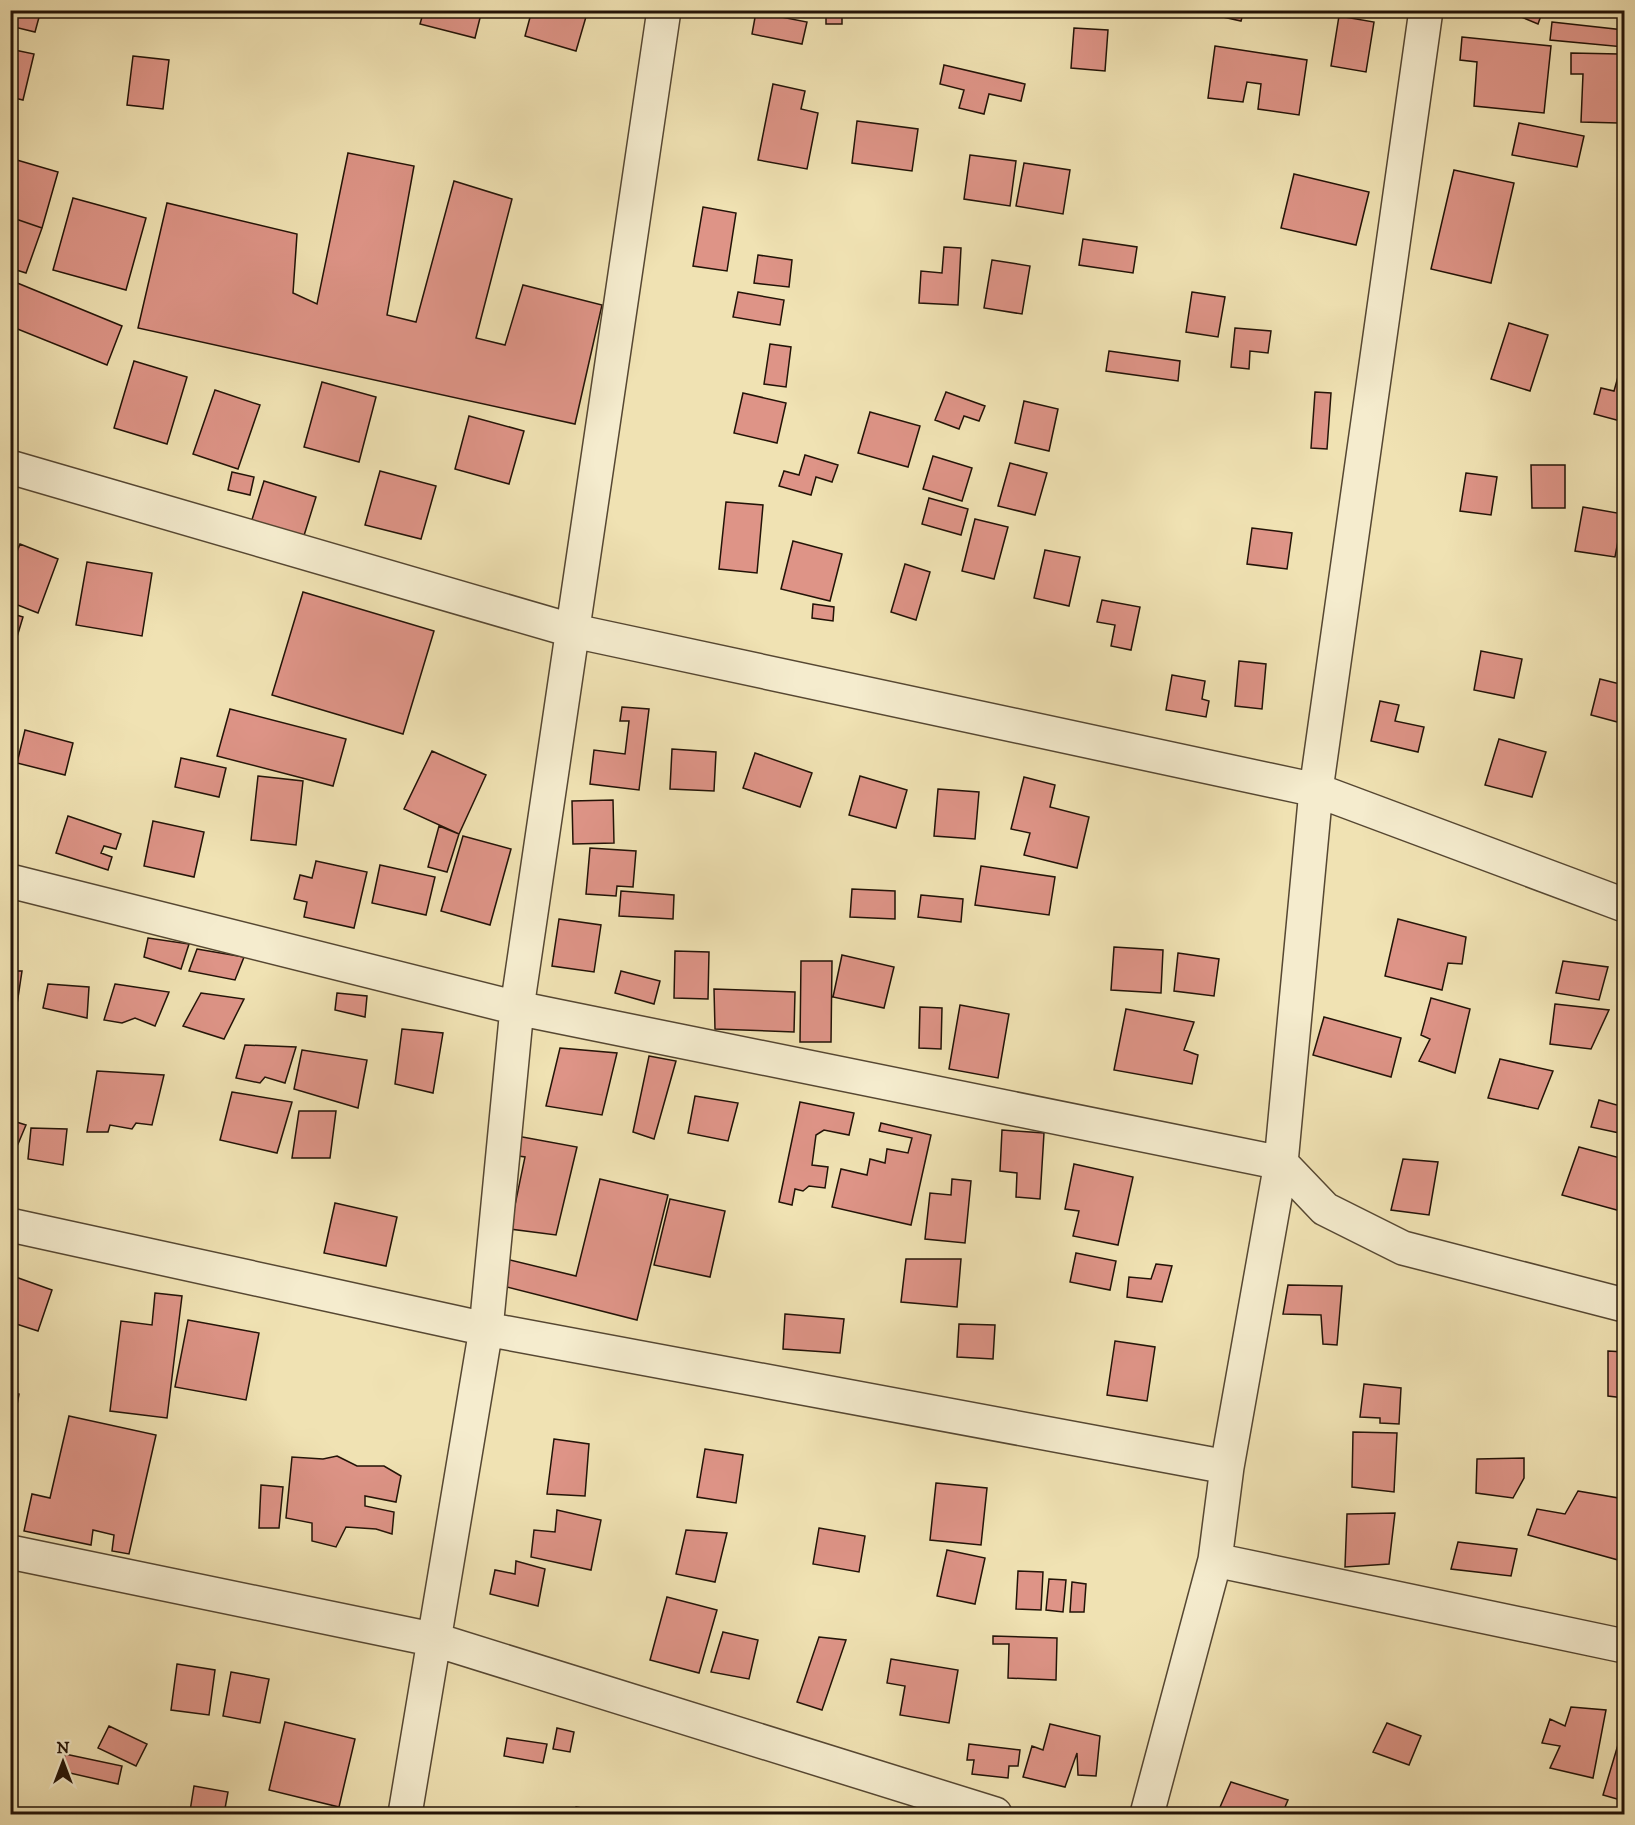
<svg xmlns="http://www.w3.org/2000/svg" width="1635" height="1825" font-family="'IM FELL DW Pica',serif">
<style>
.building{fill:#de9487;stroke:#231307;stroke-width:1.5}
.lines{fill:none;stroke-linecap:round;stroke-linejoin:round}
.street-casing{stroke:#564732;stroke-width:36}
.street{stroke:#f5ecce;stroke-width:33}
</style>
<rect width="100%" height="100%" fill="#f0e2b3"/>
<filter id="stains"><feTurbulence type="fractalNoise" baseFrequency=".00333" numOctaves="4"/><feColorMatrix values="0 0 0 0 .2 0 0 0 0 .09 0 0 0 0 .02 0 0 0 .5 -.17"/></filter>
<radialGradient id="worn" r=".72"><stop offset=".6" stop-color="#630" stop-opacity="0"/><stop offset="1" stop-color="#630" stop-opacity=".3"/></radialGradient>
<path class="building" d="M10 10H41L35 32 10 26Z
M424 10H482L475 38 420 24Z
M532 10H588L576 51 525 36Z
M826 10H842V24H826Z
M1192 10H1244L1241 21Z
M1505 10H1543L1538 24Z
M756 12 807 22 802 44 752 34Z
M1339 16 1374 22 1366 72 1331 66Z
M1552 22 1624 30V47L1550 40Z
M1074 28 1108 30 1105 71 1071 68Z
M1462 37 1551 46 1544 113 1474 106 1477 62 1460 60Z
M1215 46 1307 60 1299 115 1258 109 1261 84 1247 82 1243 102 1208 98Z
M10 49 34 54 23 100 10 97Z
M1571 53 1619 54 1618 123 1581 122 1583 74H1571Z
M133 56 169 60 163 109 127 105Z
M944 65 1025 84 1021 101 989 94 984 114 959 108 964 90 940 84Z
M773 84 805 91 801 109 818 113 807 169 758 160Z
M857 121 918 129 912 171 852 163Z
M1519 123 1584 136 1577 167 1512 155Z
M348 153 414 166 387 315 416 322 454 181 512 199 476 338 505 345 523 285 602 305 575 424 138 328 167 203 297 234 293 293 317 304Z
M970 155 1016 161 1010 206 964 199Z
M10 158 58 172 42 228 10 217Z
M1024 163 1070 170 1063 214 1016 206Z
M1454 170 1514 183 1491 283 1431 269Z
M1294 174 1369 192 1356 245 1281 228Z
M73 198 146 218 126 290 53 270Z
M703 207 736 213 727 271 693 266Z
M10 217 42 228 26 273 10 268Z
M1083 239 1137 247 1133 273 1079 265Z
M944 247 961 248 958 305 919 303 921 271 942 273Z
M758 255 792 260 789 287 754 283Z
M992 260 1030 266 1022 314 984 308Z
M10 280 122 326 107 365 10 326Z
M738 292 784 300 780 325 733 317Z
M1192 292 1225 297 1218 337 1186 332Z
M1509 323 1548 335 1530 391 1491 379Z
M1235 328 1271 331 1268 353 1250 351 1249 369 1231 367Z
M770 344 791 347 786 387 764 384Z
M1109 351 1180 361 1178 381 1106 371Z
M1623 359 1624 360V422L1594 414 1601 388 1614 391Z
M134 361 187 377 167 444 114 428Z
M322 382 376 397 359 462 304 447Z
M215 390 260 405 238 469 193 454Z
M946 392 985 406 979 421 964 416 959 429 935 420Z
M1315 392 1331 393 1327 449 1311 448Z
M743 393 786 403 777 443 734 433Z
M1024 401 1058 409 1049 451 1015 443Z
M870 412 920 426 908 467 858 453Z
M469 416 524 431 509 484 455 469Z
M805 455 838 465 832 482 816 477 811 495 779 486 784 471 799 475Z
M933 456 972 468 962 501 923 489Z
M1010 463 1047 473 1035 515 998 506Z
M1531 465H1565V508H1532Z
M380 471 436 486 421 539 365 525Z
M232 472 254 477 250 495 228 490Z
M1466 473 1497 477 1491 515 1460 511Z
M264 481 316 497 302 542 250 526Z
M929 498 968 509 961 535 922 524Z
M726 502 763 505 757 573 719 569Z
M1583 507 1623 514 1615 557 1575 551Z
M975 519 1008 527 994 579 962 571Z
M1252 528 1292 533 1287 569 1247 564Z
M793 541 842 554 830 601 781 589Z
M20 544 58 559 38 613 10 602V569Z
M1045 550 1080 557 1069 606 1034 598Z
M87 562 152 573 142 636 76 625Z
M905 564 930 572 916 620 891 612Z
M303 592 434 631 403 734 272 695Z
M1102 600 1140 607 1131 650 1111 646 1115 625 1097 622Z
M813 604 834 607 833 621 812 618Z
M10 613 23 617 10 660Z
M1481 651 1522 659 1514 698 1474 690Z
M1239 661 1266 664 1262 709 1235 706Z
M1172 675 1205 681 1202 699 1209 701 1206 717 1166 710Z
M1600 679 1624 685V710L1621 723 1591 715Z
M1380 701 1399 705 1395 721 1424 727 1418 752 1371 741Z
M622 707 649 709 639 790 590 784 594 750 625 754 629 721H620Z
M230 709 346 739 333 786 217 756Z
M25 730 73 743 65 775 17 763Z
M1499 739 1546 752 1532 797 1485 785Z
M672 749 716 752 714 791 670 789Z
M432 751 486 775 459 834 404 809Z
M755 753 812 773 800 807 743 788Z
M181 758 226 768 219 797 175 787Z
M258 776 303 781 296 845 251 840Z
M860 776 907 790 896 828 849 815Z
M1024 777 1055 785 1050 807 1089 817 1077 868 1024 855 1030 833 1011 829Z
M938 789 979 792 975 839 934 836Z
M613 800 614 843 573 844 572 801Z
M68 816 121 834 116 849 104 846 101 853 112 857 108 870 56 853Z
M153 821 204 832 194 877 144 866Z
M439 826 459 834 447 872 428 867Z
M463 836 511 849 490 925 441 911Z
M590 848 636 851 633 887 617 886 616 896 586 894Z
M316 861 367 872 354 928 304 917 307 902 294 899 300 875 312 878Z
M380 865 435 877 426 915 372 903Z
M981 866 1055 877 1049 915 975 905Z
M852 889 895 891V919L850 917Z
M621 891 674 895 673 919 619 916Z
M921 895 963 899 961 922 918 917Z
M559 919 601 925 594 972 552 966Z
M1398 919 1466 937 1462 964 1448 963 1442 990 1385 976Z
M148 938 189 944 181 969 144 957Z
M1114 947 1163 950 1161 993 1111 990Z
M197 949 244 957 235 980 189 971Z
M675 951 709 952 708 999 674 998Z
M1178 953 1219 959 1214 996 1174 991Z
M842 955 894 967 884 1008 833 997Z
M801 961H832L831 1042H800Z
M1563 961 1608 967 1599 1000 1556 993Z
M10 971H22L13 1031 10 1030Z
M621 971 660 981 654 1004 615 993Z
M48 984 89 987 87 1018 43 1008Z
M115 984 169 992 155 1026 135 1018 122 1023 104 1020Z
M714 989 795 992 794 1032 715 1029Z
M201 993 244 999 224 1039 183 1026Z
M337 993 367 996 365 1017 335 1010Z
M1431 998 1470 1009 1455 1073 1419 1061 1430 1039 1421 1035Z
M1555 1004 1609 1010 1591 1049 1550 1044Z
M960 1005 1009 1014 998 1078 949 1069Z
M920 1007 942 1008 941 1049 919 1048Z
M1126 1009 1194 1022 1184 1050 1198 1055 1192 1084 1114 1070Z
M1324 1017 1401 1038 1391 1077 1313 1055Z
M402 1029 443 1033 433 1093 395 1084Z
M245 1045 296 1047 285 1083 265 1077 260 1083 236 1078Z
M560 1048 617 1053 602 1115 546 1106Z
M302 1050 367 1060 358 1108 294 1089Z
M649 1056 676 1061 654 1139 633 1132Z
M1500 1059 1553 1071 1538 1109 1488 1098Z
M97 1071 164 1075 152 1125 136 1123 132 1129 110 1125 108 1132H87Z
M232 1092 292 1102 277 1153 220 1140Z
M695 1096 738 1103 728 1141 688 1133Z
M1599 1100 1624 1107V1134L1591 1127Z
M800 1102 854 1113 849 1135 824 1130 816 1135 812 1165 828 1167 825 1188 809 1186 803 1191 795 1189 792 1205 779 1202Z
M299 1111H336L330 1158H292Z
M10 1120 26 1125 10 1163Z
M881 1123 931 1135 911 1225 832 1207 841 1169 867 1175 870 1159 885 1163 887 1149 908 1153 912 1138 879 1131Z
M31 1128 67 1129 63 1165 28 1159Z
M1002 1130 1044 1133 1040 1199 1016 1197 1017 1173 1000 1171Z
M517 1136 577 1147 556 1235 510 1229 525 1157 511 1155Z
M1579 1147 1624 1159V1212L1562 1195Z
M1403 1159 1438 1162 1429 1215 1391 1210Z
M1074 1164 1133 1177 1118 1245 1073 1236 1079 1211 1065 1209Z
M600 1179 668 1195 637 1320 499 1285 506 1259 576 1276Z
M952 1179 971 1181 965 1243 925 1239 930 1193 951 1195Z
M670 1199 725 1211 710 1277 654 1265Z
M335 1203 397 1217 386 1266 324 1253Z
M1076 1253 1116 1261 1110 1290 1070 1282Z
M906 1259H961L957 1307 901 1302Z
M1156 1264 1172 1266 1162 1302 1127 1297 1129 1277 1151 1279Z
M10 1275 52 1290 38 1331 10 1322Z
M1288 1285 1342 1286 1337 1345 1323 1344 1321 1315 1283 1314Z
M155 1293 182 1296 167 1418 110 1411 121 1321 152 1325Z
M785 1314 844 1319 840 1353 783 1349Z
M188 1320 259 1333 246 1400 175 1387Z
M959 1324 995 1325 993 1359 957 1357Z
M1115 1341 1155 1347 1147 1401 1107 1395Z
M1608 1351 1624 1352V1398L1608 1396Z
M1364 1384 1401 1388 1399 1424 1380 1423V1418L1360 1417Z
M10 1392 19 1394 15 1416 10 1415Z
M69 1416 156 1435 129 1554 112 1551 114 1535 93 1530 91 1545 24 1531 32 1494 50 1498Z
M1353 1432 1397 1433 1394 1492 1352 1487Z
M554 1439 589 1444 585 1496 547 1494Z
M705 1449 743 1455 736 1503 697 1497Z
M337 1456 357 1466H384L401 1476 396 1502 365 1496V1506L394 1512 392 1534 376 1529 346 1527 336 1547 312 1541V1523L286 1518 292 1457 323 1459Z
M1524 1458V1478L1513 1498 1476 1493 1477 1459Z
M936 1483 987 1488 981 1545 930 1540Z
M261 1485 283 1487 279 1528H259Z
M1578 1491 1624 1499V1535L1618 1560 1528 1535 1537 1509 1565 1514Z
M557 1510 601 1520 591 1570 531 1557 534 1530 555 1532Z
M1395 1513 1389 1564 1345 1567 1347 1514Z
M819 1528 865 1536 859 1572 813 1564Z
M686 1530 727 1533 715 1582 676 1574Z
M1458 1542 1517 1549 1511 1576 1451 1569Z
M947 1550 985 1558 975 1604 937 1596Z
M516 1561 545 1569 538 1606 490 1594 495 1570 515 1574Z
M1018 1571 1043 1572 1041 1610 1016 1609Z
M1049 1579 1066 1580 1063 1612 1046 1610Z
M1072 1582 1086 1584 1084 1612H1070Z
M667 1597 717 1610 699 1673 650 1660Z
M723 1632 758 1640 749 1679 711 1672Z
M993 1636 1057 1638 1056 1680 1008 1678 1009 1644H993Z
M819 1637 846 1640 822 1710 797 1702Z
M891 1659 958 1670 949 1723 900 1715 905 1686 887 1683Z
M177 1664 215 1670 209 1715 171 1710Z
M231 1672 269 1679 260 1723 223 1716Z
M1571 1707 1606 1710 1593 1778 1550 1768 1560 1746 1542 1743 1550 1719 1565 1726Z
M285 1722 355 1739 339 1807 269 1790Z
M1387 1723 1421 1736 1409 1765 1373 1752Z
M1050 1724 1100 1736 1096 1776 1078 1775 1077 1753 1065 1787 1023 1777 1032 1746 1043 1750Z
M109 1726 147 1744 136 1766 98 1748Z
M557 1728 574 1732 570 1752 553 1749Z
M507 1738 547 1744 543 1763 504 1756Z
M1620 1738 1624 1742V1801L1603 1795Z
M969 1744 1020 1750 1018 1766H1009L1008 1778 972 1774 974 1760H967Z
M65 1754 122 1766 118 1784 61 1771Z
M1231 1782 1288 1800 1282 1814H1217Z
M194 1786 228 1792 224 1814 190 1811Z
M576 1807 611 1813 610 1814H574Z"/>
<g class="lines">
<g class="street-casing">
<path id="street" d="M10 467 574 631 1316 790 1624 905
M10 881 517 1008 1281 1163 1325 1209 1403 1248 1624 1305
M10 1225 486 1329 1227 1467
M10 1552 436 1640 995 1814
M1215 1560 1624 1646
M405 1814 486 1329 517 1008 664 10
M1147 1814 1215 1560 1227 1467 1281 1163 1316 790 1426 10"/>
</g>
<use href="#street" class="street"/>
</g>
<rect width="1635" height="1825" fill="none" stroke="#f0e2b3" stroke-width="36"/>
<rect x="12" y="12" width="1611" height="1801" fill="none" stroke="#231307" stroke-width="3"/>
<rect x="18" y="18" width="1599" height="1789" fill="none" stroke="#231307" stroke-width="1.5"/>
<g transform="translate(63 1762)" stroke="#f5ecce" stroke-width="4.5" paint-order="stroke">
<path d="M0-4.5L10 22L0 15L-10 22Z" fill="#231307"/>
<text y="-9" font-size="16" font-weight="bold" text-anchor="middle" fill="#231307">N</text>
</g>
<rect width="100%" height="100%" filter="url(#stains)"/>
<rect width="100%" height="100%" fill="url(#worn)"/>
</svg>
